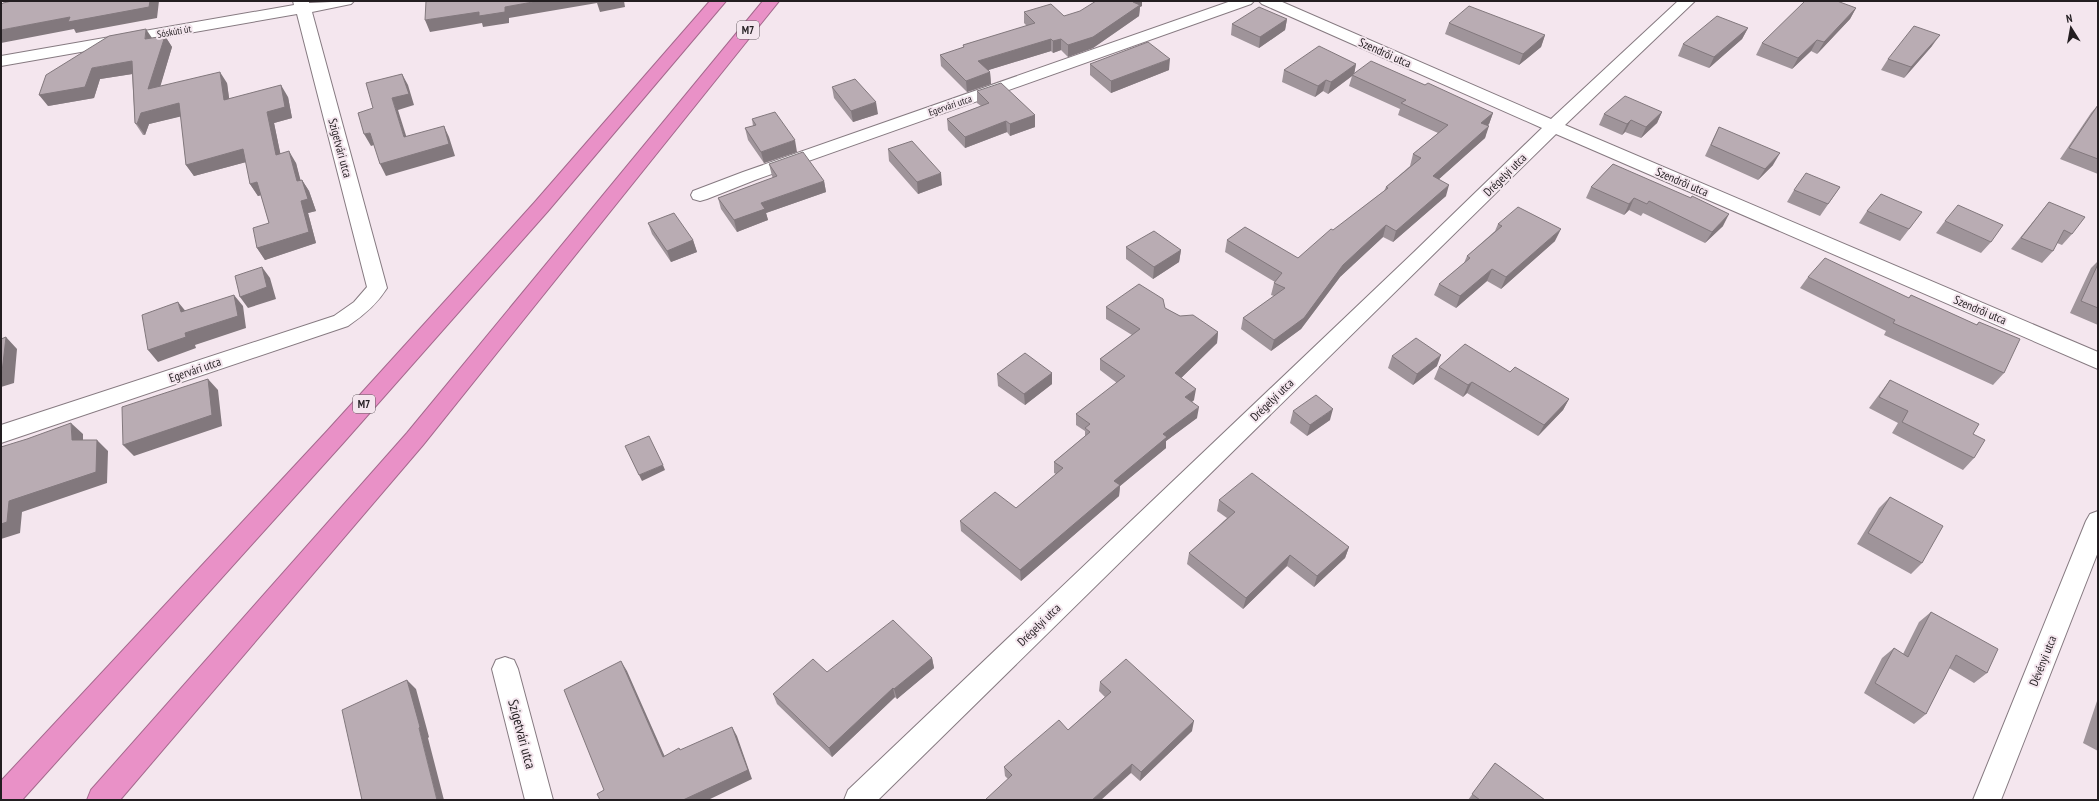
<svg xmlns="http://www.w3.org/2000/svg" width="2099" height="801" font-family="'PT Sans Narrow',sans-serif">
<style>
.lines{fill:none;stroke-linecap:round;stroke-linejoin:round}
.street-casing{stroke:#867a81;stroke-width:2}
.highway-casing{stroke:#a4698d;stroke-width:2}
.street{fill:#fff;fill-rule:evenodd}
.highway{fill:#e991c7;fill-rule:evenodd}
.wall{fill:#9f949a}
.shaded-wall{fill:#82787d}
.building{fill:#b9acb3;stroke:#82787d}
.labels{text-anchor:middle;stroke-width:4;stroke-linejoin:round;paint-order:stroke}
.far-street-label{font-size:10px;fill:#231e21;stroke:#f4e6ee}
.shield{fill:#f4e6ee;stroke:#625a5e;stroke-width:1}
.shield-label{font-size:11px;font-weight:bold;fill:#231e21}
.street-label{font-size:12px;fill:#231e21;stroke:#f4e6ee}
.near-street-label{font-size:14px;fill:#231e21;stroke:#f4e6ee}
</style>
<rect width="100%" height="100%" fill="#f4e6ee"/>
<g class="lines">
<g class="street-casing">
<path id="street" d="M293 1H309V3L354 1 351 4 312 12 387 288C377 304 364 315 348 326L1 443V425L334 316 354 302 367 287 297 14 1 66V56L294 5Z
M1231 1H1254L1251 4 755 180 707 199 700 201 693 199 691 195 693 191 743 172Z
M1259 1H1280L1551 119 1678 1H1695L1565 125 2098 352V369L1556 134 878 800H844L848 790 1414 252 1542 128 1262 4Z
M2098 511V552L2001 800H1973L2086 521 2090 514Z
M505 657 514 660 518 669 553 800H525L492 669 496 660Z"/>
</g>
<g class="highway-casing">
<path id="highway" d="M710 1H726L548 211 344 442 22 800H1V781L328 430 534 203Z
M763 1H779L423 445 120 800H87L91 790 407 433Z"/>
</g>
<use href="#street" class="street"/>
<use href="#highway" class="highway"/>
</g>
<path class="wall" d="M1142 6 1140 7 1139 16 1093 48 1068 57 1061 50 1053 53 1051 51 988 70 990 72 991 84 967 92 941 66 940 55 964 48 963 45 1027 26 1024 23V12L1064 16Z
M1856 8 1850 19 1817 54 1811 51 1792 69 1756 55 1762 43Z
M1287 19 1285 30 1259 48 1231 35 1232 24Z
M1449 23 1545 35 1541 47 1519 65 1445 34Z
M1748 28 1742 39 1709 68 1678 56 1683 44Z
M165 36 172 47 160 86 227 83 229 99 288 97 292 118 274 123 280 153 296 163 300 180H302L309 191 316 211 308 213 316 243 265 260 257 248 269 223 261 195 258 196 250 184 246 162 194 176 186 165 181 116 149 124 145 135H143L135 123 132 74 100 79 94 98 48 106 152 38Z
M1932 46 1904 78 1881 70 1888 59Z
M1090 64 1169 70 1111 93 1090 75Z
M1356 64 1354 73 1425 85 1493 113 1489 124 1488 125 1485 138 1439 179 1446 196 1393 242 1383 237 1340 277 1301 329 1271 351 1241 329 1243 318 1274 296 1271 295 1274 283 1275 282 1225 252 1227 240 1298 258 1384 191 1386 187 1410 166 1413 154 1438 133 1398 115 1400 109 1349 86 1352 76 1328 94 1323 91 1315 97 1282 82 1284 70Z
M832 87 878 114 853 122 834 98Z
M977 91 1035 115V127L1010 136 1007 132 965 148 948 130 947 119 981 106 977 103Z
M2098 105V174L2060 159 2091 113Z
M1662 112 1657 123 1641 138 1625 132 1622 135 1599 125 1604 114Z
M752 119 797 152 764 163 748 140 745 128 753 126Z
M1719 127 1773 165 1758 180 1705 156 1713 139Z
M888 149 942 185 918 194 889 161Z
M769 164 824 181 826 192 766 213 768 220 737 232 721 209 718 198 773 178 772 176Z
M1613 164 1723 226 1705 243 1643 213 1641 216 1629 210 1624 215 1586 198 1591 187Z
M1840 187 1820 216 1787 202 1794 190Z
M2049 202 2072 234 2062 245 2057 243 2053 251 2042 263 2011 249Z
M1867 211 1913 224 1900 241 1859 223Z
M1945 221 1991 242 1981 253 1936 233Z
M648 223 693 240 697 252 671 262 652 234Z
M1498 224 1555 241 1501 289 1487 281 1456 308 1434 295 1439 284 1464 263 1467 256 1495 231Z
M1126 247 1181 250 1179 262 1153 279 1126 259Z
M2098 261V325L2070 313 2091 268Z
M1808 277 1909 298 1911 295 1976 325 1979 322 2004 373 1993 385 1884 335 1886 331 1800 288Z
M1106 307 1165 308 1180 316 1218 332 1217 343 1181 378 1194 400 1192 402 1197 418 1166 441V448L1120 486 1119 496 1021 581 961 531 960 521 1016 508 1056 474 1054 473V462L1085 436V431L1076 425V414L1117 383 1100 370V359L1132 335 1106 319Z
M1392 356 1437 366 1413 385 1388 368Z
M1439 367 1510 372 1569 399 1563 410 1538 436 1467 393 1463 397 1434 379Z
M1052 373V384L1025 405 998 386 997 374Z
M1890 380 1973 434 1974 458 1963 470 1892 433 1898 423 1869 408Z
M1293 411 1330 420 1307 436 1290 423Z
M1890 497 1922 563 1911 574 1857 544 1879 508Z
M1219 500 1349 547 1345 558 1314 587 1287 566 1243 609 1187 564 1189 553 1227 518 1217 511Z
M1931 612 1987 673 1974 683 1949 668 1926 714 1914 724 1864 693 1882 658 1894 648 1903 654 1919 622Z
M932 658 934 668 897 699 895 697 832 757 777 704 773 694 827 672Z
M1100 682 1192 731 1140 781 1131 773 1008 779 1005 776 1004 767 1068 730 1105 697 1099 691Z
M2098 698V751L2083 743Z
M1495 763 1545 800H1468Z"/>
<path class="shaded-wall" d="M150 1H159L157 18 76 33 74 29 1 43V30Z
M538 1H624L625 7 600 12 597 3 509 18V23L483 27 482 23 430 32 425 20Z
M1134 1H1142V6L1140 7 1139 16 1093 48 1068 57V45Z
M1856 8 1850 19 1817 54 1824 42Z
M1287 19 1285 30 1259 48 1260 37Z
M1748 28 1742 39 1709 68 1714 57Z
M146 29 154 41 145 39Z
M1545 35 1541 47 1519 65 1523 54Z
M1940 35 1932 46 1904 78 1911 67Z
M165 36 172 47 156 101 148 89Z
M1051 39V51L979 73 978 61Z
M1061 39V50L1053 53V41Z
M1817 40 1811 51 1792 69 1798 58Z
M1170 59 1169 70 1111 93V81Z
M132 61 139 73 100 79 94 98 48 106 39 95 92 68Z
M1356 64 1354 75H1352V76L1328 94 1331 82Z
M220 72 227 83 231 112 224 100Z
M990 72 991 84 967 92 966 81Z
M402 74 408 85 414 105 398 110 410 148 404 137 392 98Z
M1326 80 1323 91 1315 97 1318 86Z
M281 85 288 97 292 118 274 123 283 166 276 155 267 112Z
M876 102 878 114 853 122 851 111Z
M179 103 187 115 149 124 145 135 137 124 141 113Z
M1662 112 1657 123 1641 138 1646 127Z
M1493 113 1489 124 1478 134 1481 123Z
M1035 115V127L1010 136V124Z
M1631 120 1625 132 1622 135 1627 124Z
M1006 121 1007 132 965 148V137Z
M444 126 449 137 455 156 386 176 380 164Z
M1489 126 1485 138 1429 188 1433 176Z
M370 133 377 144 371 146 364 134Z
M795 140 797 152 764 163 761 152Z
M243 149 250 161 194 176 186 165Z
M289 151 296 163 304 193 297 181Z
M1780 153 1773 165 1758 180 1765 169Z
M941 173 942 185 918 194 917 182Z
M302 180 309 191 316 211 308 213 316 243 265 260 257 248 301 201Z
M824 181 826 192 766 213 768 220 737 232 734 220 761 203Z
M257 182 265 194 258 196 250 184Z
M1449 185 1446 196 1393 242 1396 231Z
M1634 198 1629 210 1624 215 1629 204Z
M1729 214 1723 226 1705 243 1712 232Z
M1386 225 1383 237 1340 277 1301 329 1271 351 1274 340 1343 265Z
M1561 229 1555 241 1501 289 1506 277Z
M693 240 697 252 671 262 667 251Z
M1181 250 1179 262 1153 279 1154 267Z
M262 267 270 278 276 299 248 308 240 297Z
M1492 269 1487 281 1456 308 1460 296Z
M234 295 243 306 246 328 195 345 196 348 158 362 148 350 185 333Z
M178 302 188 314 181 312Z
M1218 332 1217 343 1174 385 1175 373Z
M6 337 17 349 14 383 1 387V372Z
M1441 355 1437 366 1413 385 1417 374Z
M1052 373V384L1025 405 1024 394Z
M208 379 218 390 222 426 134 456 123 445Z
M1472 382 1467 393 1463 397 1468 385Z
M1196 389 1194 400 1184 408 1185 397Z
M1569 399 1563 410 1538 436 1544 425Z
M1199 407 1197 418 1166 441V448L1120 486 1119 496 1021 581 1020 570 1163 434Z
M1333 409 1330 420 1307 436 1310 425Z
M71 423 83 434V452L72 440Z
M97 440 108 451 107 483 22 512 20 533 1 539V524L9 501Z
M663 465 665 470 642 481 639 475Z
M1349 547 1345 558 1314 587 1317 576Z
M1290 555 1287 566 1243 609 1246 598Z
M932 658 934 668 897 699 894 689Z
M621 661 627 671 669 766 663 757Z
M407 680 416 689 429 737 428 738 444 800H437Z
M893 688 895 697 832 757 829 748Z
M1194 721 1192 731 1140 781 1141 772Z
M732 727 737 736 752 779 708 800H683Z
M1132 764 1131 773 1101 800H1092Z"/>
<path class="building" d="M12 1H150L149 7 68 22 70 17 1 30V5L3 3Z
M426 1H538L505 7V12L479 16V12L425 20Z
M1096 1H1134L1133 2 1140 5 1093 37 1068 45 1061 39 1053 41 1051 39 978 61 990 72 966 81 940 55 964 47 963 45 1035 23 1024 12 1051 4 1064 16 1080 11Z
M1805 1H1837L1856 8 1824 42 1817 40 1798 58 1762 43Z
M1469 6 1545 35 1523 54 1449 23Z
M1259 7 1287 19 1260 37 1232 24Z
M1717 16 1748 28 1714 57 1683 44Z
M1914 26 1940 35 1911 67 1888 59Z
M146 29 145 39 165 36 148 89 220 72 224 100 281 85 285 107 267 112 276 155 289 151 297 181 302 180 308 199 301 201 309 232 257 248 253 228 269 223 257 182 250 184 243 149 186 165 179 103 141 113 137 124 135 123 132 61 92 68 85 87 39 95 46 75 109 36Z
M1148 42 1170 59 1111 81 1090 64Z
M1319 46 1356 64 1331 82 1326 80 1318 86 1284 70Z
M1371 61 1425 85 1428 83 1493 113 1481 123 1489 126 1433 176 1449 185 1396 231 1386 225 1343 265 1304 318 1274 340 1243 318 1285 288 1274 283 1282 273 1227 240 1245 227 1298 258 1331 229 1333 230 1388 188 1386 187 1421 158 1413 154 1448 125 1401 103 1406 100 1352 75Z
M402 74 409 94 392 98 404 137 444 126 449 144 380 164 370 133 364 134 358 113 373 108 366 83Z
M855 79 876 102 851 111 832 87Z
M1001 83 1035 115 1010 124 1006 121 965 137 947 119 989 103 977 91Z
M1625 96 1662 112 1646 127 1631 120 1627 124 1604 114Z
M2098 105V159L2069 148Z
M775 112 795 140 761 152 745 128 756 125 752 119Z
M1719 127 1780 153 1765 169 1711 145Z
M912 141 941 173 917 182 888 149Z
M803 152 824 181 761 203 765 209 734 220 718 198 777 176 769 164Z
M1613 164 1691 198 1692 196 1729 214 1712 232 1649 201 1647 204 1634 198 1629 204 1591 187Z
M1806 173 1840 187 1828 204 1794 190Z
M1881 194 1922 212 1909 229 1867 211Z
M2049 202 2085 217 2072 234 2064 230 2053 251 2021 238Z
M1958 205 2003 225 1991 242 1945 221Z
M1518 207 1561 229 1506 277 1492 269 1460 296 1439 284 1470 258 1467 256 1502 226 1498 224Z
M674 213 693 240 667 251 648 223Z
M1154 231 1181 250 1154 267 1126 247Z
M1825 258 1909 298 1911 295 1977 325 1979 322 2020 339 2004 373 1893 323 1895 320 1808 277Z
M2098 264V308L2081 301Z
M262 267 267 287 240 297 235 276Z
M1139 284 1163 299 1165 308 1180 316 1193 315 1218 332 1175 373 1196 389 1185 397 1199 407 1163 434 1167 437 1114 481 1120 485 1020 570 960 521 995 492 1016 508 1063 468 1054 462 1090 432 1085 428 1090 424 1076 414 1125 376 1100 359 1140 329 1106 307Z
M234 295 238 316 185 333 186 337 148 350 142 315 178 302 181 312Z
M6 337 2 372H1V339Z
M1416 338 1441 355 1417 374 1392 356Z
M1465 344 1510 372 1515 367 1569 399 1544 425 1472 382 1468 385 1439 367Z
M1025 353 1052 373 1024 394 997 374Z
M208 379 212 415 123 445 122 407Z
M1890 380 1979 424 1973 434 1985 440 1974 458 1902 422 1908 411 1879 397Z
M1316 395 1333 409 1310 425 1293 411Z
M71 423 72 440H97L96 472 9 501 7 522 1 524V447L27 439Z
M649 436 663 465 639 475 625 446Z
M1252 473 1349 547 1317 576 1290 555 1246 598 1189 553 1235 512 1219 500Z
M1890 497 1943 526 1922 563 1868 533Z
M1931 612 1998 649 1987 673 1956 655 1926 714 1875 683 1894 648 1908 657Z
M893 620 932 658 894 689 893 688 829 748 773 694 813 659 827 672Z
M1126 659 1194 721 1141 772 1132 764 1092 800H985L1012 775 1004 767 1059 720 1068 730 1111 692 1100 682Z
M621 661 663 757 679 748 680 750 732 727 748 770 683 800H600L597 794 604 790 564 690Z
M407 680 420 727 419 728 437 800H362L342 710Z
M1495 763 1545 800H1480L1472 794Z"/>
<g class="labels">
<g class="far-street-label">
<text transform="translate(174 31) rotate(-10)" y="4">Sóskúti út</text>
<text transform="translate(950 105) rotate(-19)" y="4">Egervári utca</text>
</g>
<g class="shield">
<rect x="737" y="21" width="22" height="18" rx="3"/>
<rect x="353" y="395" width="22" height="18" rx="3"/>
</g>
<g class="shield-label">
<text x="748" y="34">M7</text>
<text x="364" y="408">M7</text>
</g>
<g class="street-label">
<text transform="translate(1385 53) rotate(24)" y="4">Szendrői utca</text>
<text transform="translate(340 148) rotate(75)" y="4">Szigetvári utca</text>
<text transform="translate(1505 175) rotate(-45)" y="4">Drégelyi utca</text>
<text transform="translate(1682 182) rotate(23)" y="4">Szendrői utca</text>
<text transform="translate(1980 310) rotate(23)" y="4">Szendrői utca</text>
<text transform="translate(195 370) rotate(-19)" y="4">Egervári utca</text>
<text transform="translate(1272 400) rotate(-44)" y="4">Drégelyi utca</text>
<text transform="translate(1039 625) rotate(-44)" y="4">Drégelyi utca</text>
<text transform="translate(2043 661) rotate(-68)" y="4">Dévényi utca</text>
</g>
<g class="near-street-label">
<text transform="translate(522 734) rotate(75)" y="5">Szigetvári utca</text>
</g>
</g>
<rect width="2099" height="801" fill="none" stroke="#231e21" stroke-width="4"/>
<g transform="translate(2071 28) rotate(349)" stroke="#f4e6ee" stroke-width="3" paint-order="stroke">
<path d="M0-3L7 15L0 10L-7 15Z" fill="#231e21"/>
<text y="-6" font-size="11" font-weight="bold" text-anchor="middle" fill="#231e21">N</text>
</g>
</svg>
